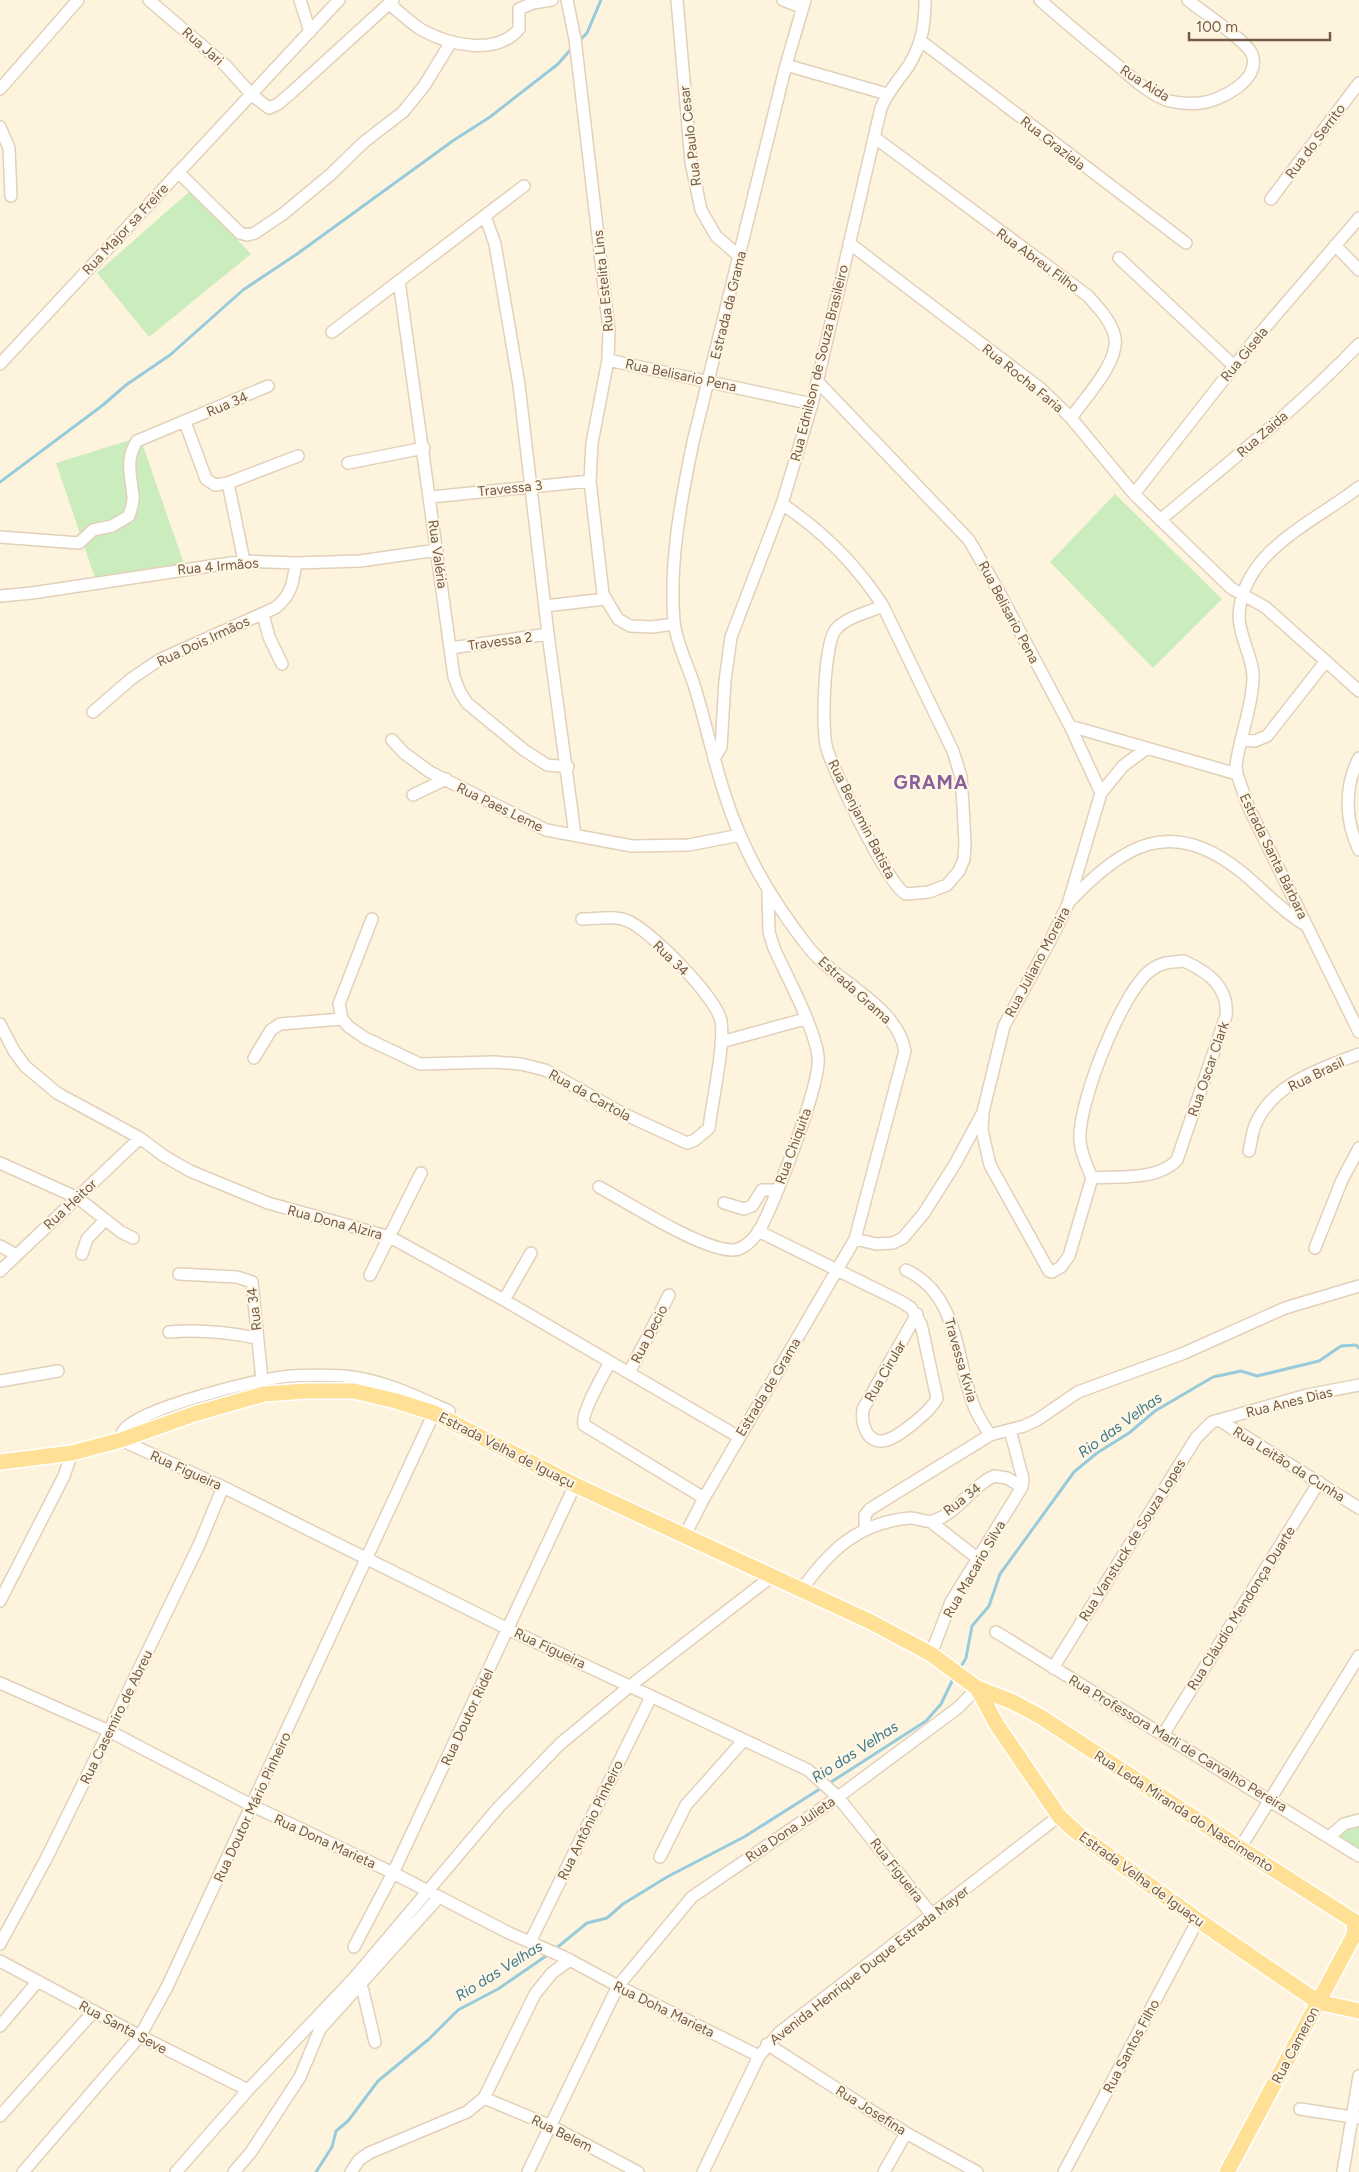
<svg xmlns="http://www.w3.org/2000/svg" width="1359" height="2172" font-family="Figtree,sans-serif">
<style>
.green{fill:#cbecbc}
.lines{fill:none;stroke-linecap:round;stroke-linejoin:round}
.stream{stroke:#97cbdb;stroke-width:3}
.minor-casing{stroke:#e2d0ba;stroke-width:14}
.major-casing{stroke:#fff;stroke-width:18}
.minor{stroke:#fff;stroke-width:11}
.major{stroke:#ffe094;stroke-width:15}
.labels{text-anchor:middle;stroke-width:4;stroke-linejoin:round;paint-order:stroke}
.street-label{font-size:14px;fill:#755a45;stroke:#fff7e6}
.water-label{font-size:15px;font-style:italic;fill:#3c788b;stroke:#fff7e6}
.district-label{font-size:19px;font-weight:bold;letter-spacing:1px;fill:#8b5f9a;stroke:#fff7e6}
</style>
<rect width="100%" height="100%" fill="#fef4de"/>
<path class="green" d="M191 190 251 254 149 337 97 273Z
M140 437 184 564 95 578 56 463Z
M1115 494 1222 599 1153 668 1050 562Z
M1359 1825V1851L1335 1835Z"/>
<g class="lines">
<path class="stream" d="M578 42 587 33 601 0
M0 482 103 405 126 385 170 355 243 290 297 254 454 140 490 117 558 64 572 48
M959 1670 966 1658 972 1626 989 1606 1000 1574 1074 1472 1097 1453 1129 1433 1155 1411 1213 1377 1241 1371 1257 1376 1319 1361 1341 1346 1356 1345 1359 1348
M828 1784 926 1721 941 1704 954 1677
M554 1950 587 1923 607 1918 623 1904 667 1877 744 1837 823 1787
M316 2172 332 2147 336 2131 348 2121 378 2081 429 2039 458 2010 498 1989 549 1954"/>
<g class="minor-casing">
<path id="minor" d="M149 0 226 66 252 95 269 108 278 104 291 93 393 0
M300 0 310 32
M567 0 575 39 609 330 608 360 592 443 590 481 603 594 618 619 630 626 652 627 674 624
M677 0 691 162 701 210 716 236 740 257
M783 0 803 8
M1040 0C1065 22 1090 43 1116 64 1131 77 1150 95 1169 101 1178 103 1191 104 1200 103 1220 101 1262 80 1252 54 1246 40 1202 12 1188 0
M389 4C400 12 410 23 422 30 449 45 496 56 519 29V9L533 3 552 0
M921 41 1186 243
M786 65 887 94
M0 89 78 0
M0 127 9 148 11 196
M874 137 1088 296C1098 308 1112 321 1115 338 1119 362 1085 398 1071 418
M178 172 240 233 247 235 255 233 283 214 330 175 364 142 403 112 424 86 451 42
M1271 199 1359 83
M485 216 495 244 519 385 548 634 575 835
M849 243 1041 389 1071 418 1134 494 1231 588 1265 607 1359 691
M1335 245 1359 270
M1119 258 1234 366
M399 281 454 677 460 692 467 703 524 750 547 765 568 767
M332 332 524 186
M608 360 812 404
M0 364 339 0
M817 381 969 540 999 592 1070 726 1237 774
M185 422 206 479 215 485 228 483 298 456
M348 463 424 448
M228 483 244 561
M1359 487C1315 522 1242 550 1239 616 1239 638 1254 658 1253 679 1252 708 1240 736 1236 765L1237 774 1248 806 1359 1032
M1134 494 1257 337 1359 218
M431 497 590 481
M782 504C824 532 856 564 883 606L953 751 961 777 963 806 965 843 964 859 959 871 947 885 929 892 906 894C888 886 834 772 827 749 821 731 824 642 836 629 847 617 869 612 883 606
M1160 520C1228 463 1298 408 1359 344
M0 537 79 543 93 530 112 526 129 516C131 509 134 502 133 496 131 476 125 459 137 441L268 386
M0 596 32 593 244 561 296 563 360 561 437 550
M545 606 605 599
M263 614 269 637 282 664
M451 648 548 634
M93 712 131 679 159 660 275 608C291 596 293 583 296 563
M1070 726 1101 793
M392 740 404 753 430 772 546 830 632 846 689 845 740 835
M1242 740 1255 741 1267 736 1326 661
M1359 758C1344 787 1345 821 1359 850
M714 759 721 747 725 681 731 637 782 504 812 404 881 108C888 91 899 80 909 65 922 44 925 24 925 0
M413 795 446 779
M1070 901C1124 845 1170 816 1239 870 1263 889 1281 911 1307 926
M372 919 339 1004 342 1019 349 1027 365 1038 420 1064 494 1062 521 1064 545 1070 624 1114 687 1143 695 1140 709 1128C712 1102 725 1045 721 1021 717 998 650 930 628 921 615 915 596 919 582 919
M1184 961C1208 972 1229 987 1226 1016L1177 1160C1157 1181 1119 1176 1092 1178 1087 1166 1081 1154 1080 1141 1077 1105 1122 991 1151 970 1162 962 1171 962 1184 961Z
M0 1024 14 1051 25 1066 57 1093 140 1138 164 1156 190 1171 268 1203 390 1237 504 1300 739 1437
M721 1042 805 1019
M254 1058 271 1030 280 1024 342 1019
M983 1114 982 1130 990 1165 1049 1271 1052 1272 1061 1267 1069 1256 1092 1178
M1249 1151C1251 1143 1252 1135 1254 1128 1270 1084 1320 1069 1359 1054
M0 1163 78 1198 121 1232 133 1238
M599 1187C630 1204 700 1249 732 1250 743 1250 753 1240 759 1231 774 1205 822 1082 818 1056 814 1026 787 977 774 948L769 932 768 890
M724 1203 744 1209 752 1206 762 1190H777
M758 1231 900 1301 911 1308 921 1324 937 1398C932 1410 900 1436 887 1440 867 1446 861 1424 863 1409L917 1314
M855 1239 876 1244 893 1243 903 1238 924 1213 955 1164 983 1112 1004 1026 1050 941 1068 904 1101 793 1123 766 1146 749
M0 1246 15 1254
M1315 1248 1342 1180 1359 1148
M82 1254 87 1239 105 1220
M906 1270C960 1295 955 1360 975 1409 979 1418 985 1427 990 1435
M0 1271 140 1138
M179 1274 237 1277 252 1282 262 1380
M370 1275 421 1173
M504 1300 531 1253
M169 1332C200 1329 227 1332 257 1338
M610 1362C604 1374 580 1414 584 1425L704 1498
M629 1373 669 1295
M0 1381 58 1371
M449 1411C415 1396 381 1379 344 1376 327 1375 307 1375 290 1376 261 1378 140 1408 124 1430 122 1432 122 1437 121 1440L223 1487 508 1629 808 1770 838 1797 932 1915
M1219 1420 1359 1508
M931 1522 977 1558
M865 1528V1515L870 1509 990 1435 1024 1426 1037 1420 1078 1392 1182 1354 1285 1308 1359 1286
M684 1537 704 1498 855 1239 905 1051C897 1005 837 983 809 948 783 915 757 875 740 835 720 790 710 739 696 691 690 670 676 643 674 622 669 563 681 500 693 442L786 65 805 0
M801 1591C829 1550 859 1523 909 1518 917 1517 925 1523 932 1521 958 1514 971 1486 994 1476L1007 1478 1022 1487
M0 1601 64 1476 72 1453
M996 1632 1359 1856
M931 1654 951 1602 1022 1487 1023 1479 1010 1430
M1053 1668 1196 1438 1212 1422 1219 1420 1307 1395 1359 1385
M0 1683 109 1731 253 1806 393 1873 509 1933 564 1957 618 1986 759 2056
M1163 1735 1319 1482
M1329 1837 1344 1824 1359 1820
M1240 1848 1359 1656
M660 1857 686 1805 743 1741
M530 1942 651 1697
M0 1944 46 1859 109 1731 199 1545 223 1487
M354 1947 393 1873 575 1485
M0 1961 140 2036 248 2090
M358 1980 363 1991 375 2042
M0 2026 38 1981
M767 2044 906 2133 977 2172
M484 2098 551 2126 638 2172
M1300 2109 1359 2118
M0 2116 94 2011
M23 2172 140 2036 167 1987 434 1413
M176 2172 248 2090 355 1977 498 1808 560 1744 630 1686 771 1577
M234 2172 251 2152 300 2077 320 2029 438 1898
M351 2172 359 2160 369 2153 467 2112 484 2098 535 1994 552 1973 570 1960
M528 2172 618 1986 692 1897 838 1797 959 1707 977 1688
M703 2172 759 2056 780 2032 1059 1816
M884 2172 906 2133
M1064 2172 1198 1920
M1343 2172 1359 2076"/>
</g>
<g class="major-casing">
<path id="major" d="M0 1462 72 1453 121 1440 194 1414 264 1394 306 1391H354L396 1401 434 1413 575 1485 871 1622 931 1654 977 1688 1013 1702 1041 1717 1240 1848 1354 1921
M977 1688 997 1725 1059 1816 1075 1831 1198 1920 1318 2002 1359 2011
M1227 2172 1352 1939 1355 1932 1354 1921"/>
</g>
<use href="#minor" class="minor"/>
<use href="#major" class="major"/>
</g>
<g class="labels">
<g class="street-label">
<text transform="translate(203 46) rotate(41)" y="5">Rua Jari</text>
<text transform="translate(1145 83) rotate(32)" y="5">Rua Aida</text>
<text transform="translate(690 136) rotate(-97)" y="5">Rua Paulo Cesar</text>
<text transform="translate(1315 141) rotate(-53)" y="5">Rua do Serrito</text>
<text transform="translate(1053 143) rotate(38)" y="5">Rua Graziela</text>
<text transform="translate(125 229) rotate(-47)" y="5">Rua Major sa Freire</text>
<text transform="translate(1038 260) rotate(36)" y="5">Rua Abreu Filho</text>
<text transform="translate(603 281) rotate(-96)" y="5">Rua Estelita Lins</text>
<text transform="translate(728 305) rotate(-76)" y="5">Estrada da Grama</text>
<text transform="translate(1244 354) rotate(-51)" y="5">Rua Gisela</text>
<text transform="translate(819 363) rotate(-76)" y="5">Rua Ednilson de Souza Brasileiro</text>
<text transform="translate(681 375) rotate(12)" y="5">Rua Belisario Pena</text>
<text transform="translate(1023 378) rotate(39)" y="5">Rua Rocha Faria</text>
<text transform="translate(227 404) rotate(-23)" y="5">Rua 34</text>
<text transform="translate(1262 434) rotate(-41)" y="5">Rua Zaida</text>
<text transform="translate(510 488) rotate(-6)" y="5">Travessa 3</text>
<text transform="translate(438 554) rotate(82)" y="5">Rua Valéria</text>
<text transform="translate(218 566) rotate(-5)" y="5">Rua 4 Irmãos</text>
<text transform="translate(1009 612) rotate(62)" y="5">Rua Belisario Pena</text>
<text transform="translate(203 641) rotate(-25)" y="5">Rua Dois Irmãos</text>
<text transform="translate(500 641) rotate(-8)" y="5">Travessa 2</text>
<text transform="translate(500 807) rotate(26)" y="5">Rua Paes Leme</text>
<text transform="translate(862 819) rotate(63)" y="5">Rua Benjamin Batista</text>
<text transform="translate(1274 856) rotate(64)" y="5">Estrada Santa Bárbara</text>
<text transform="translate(671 958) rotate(44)" y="5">Rua 34</text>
<text transform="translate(1037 962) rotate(-62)" y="5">Rua Juliano Moreira</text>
<text transform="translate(855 990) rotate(42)" y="5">Estrada Grama</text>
<text transform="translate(1208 1069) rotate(-71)" y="5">Rua Oscar Clark</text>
<text transform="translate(1316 1074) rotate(-26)" y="5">Rua Brasil</text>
<text transform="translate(590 1095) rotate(29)" y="5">Rua da Cartola</text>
<text transform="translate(793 1146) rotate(-70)" y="5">Rua Chiquita</text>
<text transform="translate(70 1204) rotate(-43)" y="5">Rua Heitor</text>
<text transform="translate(335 1222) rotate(15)" y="5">Rua Dona Alzira</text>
<text transform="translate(254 1309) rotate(-97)" y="5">Rua 34</text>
<text transform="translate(649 1334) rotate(-63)" y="5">Rua Decio</text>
<text transform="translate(961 1360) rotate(74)" y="5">Travessa Kivia</text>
<text transform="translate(885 1371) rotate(-60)" y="5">Rua Cirular</text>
<text transform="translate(768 1387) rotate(-59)" y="5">Estrada de Grama</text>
<text transform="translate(1289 1402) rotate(-14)" y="5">Rua Anes Dias</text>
<text transform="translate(507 1450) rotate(27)" y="5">Estrada Velha de Iguaçu</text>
<text transform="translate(1289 1464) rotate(32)" y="5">Rua Leitão da Cunha</text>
<text transform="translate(186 1470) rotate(24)" y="5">Rua Figueira</text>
<text transform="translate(962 1499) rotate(-38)" y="5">Rua 34</text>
<text transform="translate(1132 1540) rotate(-58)" y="5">Rua Vanstuck de Souza Lopes</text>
<text transform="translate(974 1569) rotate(-60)" y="5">Rua Macario Silva</text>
<text transform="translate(1241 1608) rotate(-58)" y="5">Rua Cláudio Mendonça Duarte</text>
<text transform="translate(550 1648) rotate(25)" y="5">Rua Figueira</text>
<text transform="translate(116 1717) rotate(-64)" y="5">Rua Casemiro de Abreu</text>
<text transform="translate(467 1717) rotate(-65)" y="5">Rua Doutor Ridel</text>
<text transform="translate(1178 1743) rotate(31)" y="5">Rua Professora Marli de Carvalho Pereira</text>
<text transform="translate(252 1807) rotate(-65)" y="5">Rua Doutor Mário Pinheiro</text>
<text transform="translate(1184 1811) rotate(33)" y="5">Rua Leda Miranda do Nascimento</text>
<text transform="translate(590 1820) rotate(-64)" y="5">Rua Antônio Pinheiro</text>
<text transform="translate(790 1829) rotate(-34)" y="5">Rua Dona Julieta</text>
<text transform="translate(325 1841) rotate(25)" y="5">Rua Dona Marieta</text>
<text transform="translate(897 1870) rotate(52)" y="5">Rua Figueira</text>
<text transform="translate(1142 1879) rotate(36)" y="5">Estrada Velha de Iguaçu</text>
<text transform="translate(869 1965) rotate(-38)" y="5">Avenida Henrique Duque Estrada Mayer</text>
<text transform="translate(664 2009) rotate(26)" y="5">Rua Doha Marieta</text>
<text transform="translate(123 2027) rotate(28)" y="5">Rua Santa Seve</text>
<text transform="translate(1295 2045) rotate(-62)" y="5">Rua Cameron</text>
<text transform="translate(1131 2046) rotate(-62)" y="5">Rua Santos Filho</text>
<text transform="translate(871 2110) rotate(32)" y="5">Rua Josefina</text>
<text transform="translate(562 2133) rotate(26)" y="5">Rua Belem</text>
</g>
<g class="water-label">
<text transform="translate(1120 1425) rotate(-36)" y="5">Rio das Velhas</text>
<text transform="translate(855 1752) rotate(-33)" y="5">Rio das Velhas</text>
<text transform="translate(499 1971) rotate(-32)" y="5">Rio das Velhas</text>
</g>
<g class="district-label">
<text x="931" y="789">GRAMA</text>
</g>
</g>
<path d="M1189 32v8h141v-8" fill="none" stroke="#755a45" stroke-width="2.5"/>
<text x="1196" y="32" font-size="15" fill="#755a45" stroke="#fff7e6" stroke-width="4" paint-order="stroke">100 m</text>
</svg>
